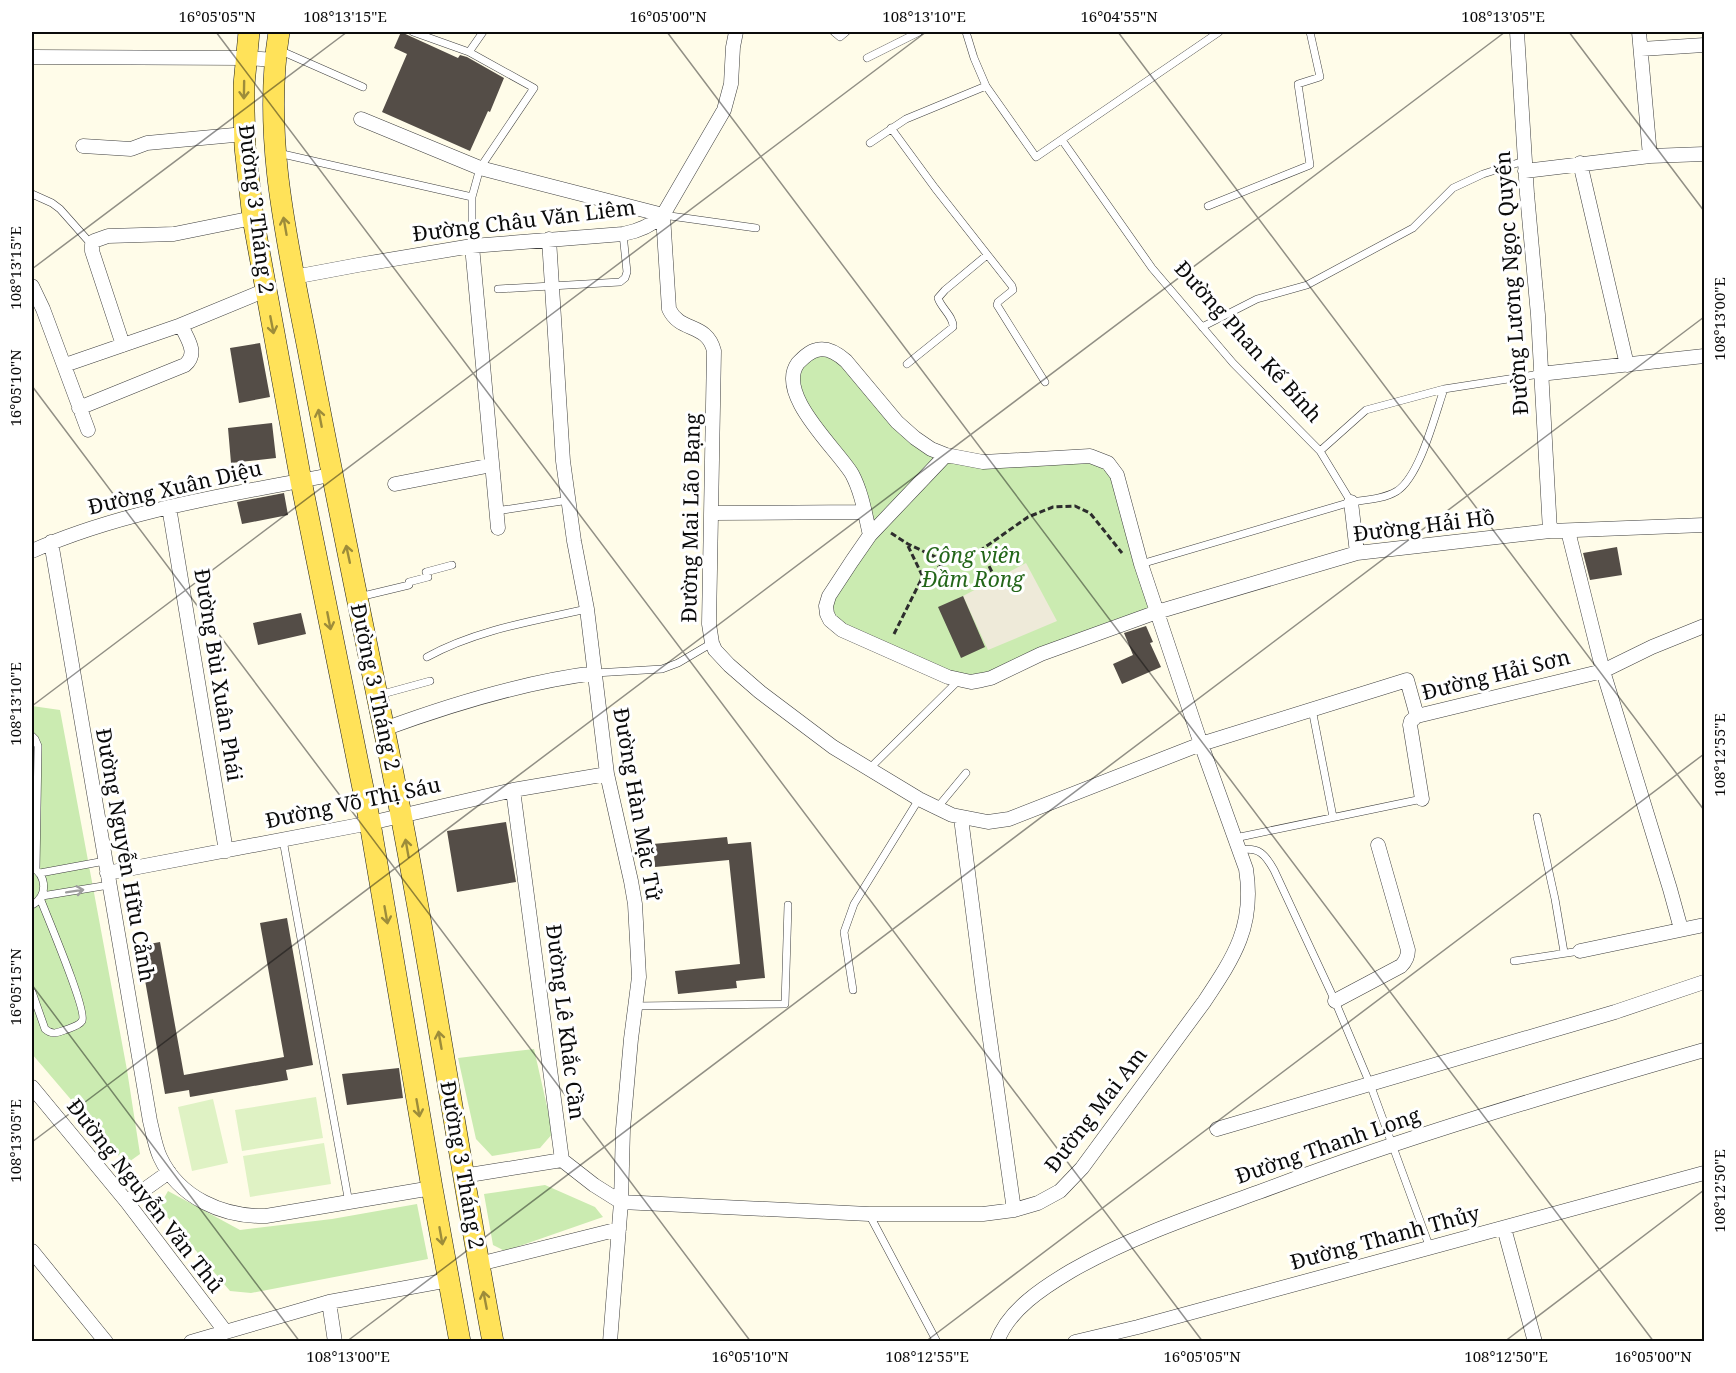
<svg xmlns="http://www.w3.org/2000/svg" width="1736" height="1373" font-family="'Noto Serif',serif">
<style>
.green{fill:#cbebb1}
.pitch{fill:#dff2c4}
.plaza{fill:#eeead9}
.building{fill:#544d47}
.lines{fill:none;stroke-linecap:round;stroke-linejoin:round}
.service-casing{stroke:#3e3e3e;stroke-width:8}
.minor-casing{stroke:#3e3e3e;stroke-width:15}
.primary-casing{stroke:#1c1c1c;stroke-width:22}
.path{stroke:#2d2d2d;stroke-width:3;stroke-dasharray:6 3;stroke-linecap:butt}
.service{stroke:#fff;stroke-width:7}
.minor{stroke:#fff;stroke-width:14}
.primary{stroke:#ffe259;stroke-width:21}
.oneway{stroke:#9d8c3a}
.oneway2{stroke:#9d9d9d}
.ticks{fill:none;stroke:#0b0b0b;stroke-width:1.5;stroke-opacity:0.45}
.labels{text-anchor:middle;stroke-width:6;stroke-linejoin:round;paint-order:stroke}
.street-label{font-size:21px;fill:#0b0b0b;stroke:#fff}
.park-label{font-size:21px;font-style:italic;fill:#236619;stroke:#fff}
.neatline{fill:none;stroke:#0b0b0b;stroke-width:2}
.ticks-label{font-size:15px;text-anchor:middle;fill:#0b0b0b}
</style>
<rect width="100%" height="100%" fill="#fffce9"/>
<path class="green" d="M826 349 915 438 946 455 1081 456 1117 475 1157 612 991 678 959 680 830 620 826 606 870 535 850 470 802 406 795 368Z
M32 706 60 710 127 1070 140 1154 126 1164 32 1054Z
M534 1049 553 1133 540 1148 492 1156 476 1139 458 1058Z
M545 1185 595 1207 603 1217 505 1251 493 1245 484 1194Z
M168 1191 240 1230 332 1219 417 1204 428 1259 251 1293 230 1291 159 1207Z"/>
<path class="pitch" d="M316 1097 323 1138 242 1151 235 1110Z
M213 1099 228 1163 192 1171 178 1107Z
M324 1143 331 1184 250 1197 243 1156Z"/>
<path class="plaza" d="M1026 563 1057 621 988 650 963 596Z"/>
<path class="building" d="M401 32 458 58 460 55 467 57 504 78 490 112 488 111 470 151 382 112 407 54 394 48Z
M260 343 270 397 239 403 230 348Z
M272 423 276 458 231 463 228 428Z
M284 493 288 515 242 524 237 502Z
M1617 547 1622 575 1590 580 1583 553Z
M963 596 985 647 961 658 938 607Z
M301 613 306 634 258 645 253 623Z
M1146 626 1153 642 1150 643 1161 667 1122 684 1113 664 1133 655 1124 633Z
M506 822 516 882 457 892 447 831Z
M727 837 728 844 751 842 765 978 736 981 737 988 678 994 675 971 740 964 729 860 655 867 653 844Z
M287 918 313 1065 286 1070 288 1080 190 1097 189 1090 165 1094 139 946 160 942 184 1075 284 1057 260 923Z
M399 1068 403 1098 347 1105 342 1074Z"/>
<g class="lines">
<g class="service-casing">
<path id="service" d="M413 32 469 52 534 88 480 168 472 197V246
M834 32 840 37 846 32
M966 32 974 58 986 86 1036 157 1219 32
M279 50 363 87
M469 52 483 32
M867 58 919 32
M891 128 935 188 1012 286 1013 290 998 302 997 305 1045 382
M1062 140 1152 268 1233 363 1320 451 1351 502
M870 143 906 119 986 86
M278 153 472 197
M32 194 52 203 60 209 92 245
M1208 206 1310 165 1298 84 1320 77 1310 32
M663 215 756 228
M498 289 620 282 625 278 627 272 623 234
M1202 327 1257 299 1307 285 1413 228 1453 188 1483 174 1524 161
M907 364 953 327C954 317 941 308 938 298L945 290 987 255
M1320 451 1366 410 1444 389 1540 374
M496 511 569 500
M1141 564 1351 502C1365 500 1384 499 1397 491 1420 476 1435 415 1444 389
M359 597 409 585V582L428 577 426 572 452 565
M427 657C476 630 533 621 587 609
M595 673 662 669 678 663 712 643
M379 695 430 681
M1312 709 1333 817
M32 736 35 739 38 746 36 870
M869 769 959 680
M937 808 966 773
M1537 817 1555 899 1564 952
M1235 838 1422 799
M283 840 349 1203
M1240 850C1259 847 1265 854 1274 870L1335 1001 1370 1084 1430 1248
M32 867C47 876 48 896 32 905
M40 873 105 861
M42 896 109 885
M1514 961 1580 951
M853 990 844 932 854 904 919 799
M32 992 45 1029C52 1035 57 1033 65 1030 70 1028 79 1026 82 1021 88 1012 46 914 40 898
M636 1006 785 1004 788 905
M869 1214 937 1342"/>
</g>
<g class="minor-casing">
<path id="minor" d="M1517 32 1527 194 1538 315 1550 531
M1639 32 1650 156
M1641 49 1704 45
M32 57 246 58 275 60
M361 119 480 168 663 215 669 309C680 333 707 322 714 351L709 624 712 643 715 650 729 665 760 692 833 747 919 799 952 815 988 822 1009 819 1201 744 1407 680 1417 716 1603 671 1652 647 1704 626
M83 146 131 149 147 143 245 134
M1580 163 1627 365
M1525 171 1650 156 1704 154
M549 239 563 461 574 541 587 609 607 774 631 881 635 904 639 977 631 1039 623 1129 621 1202 610 1342
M472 246 498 528
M294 277 358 265 472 246 623 234C639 231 651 226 663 215L724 110 731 84 733 47 736 32
M32 286 43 309 88 430
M123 345 92 251V245L94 241 108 236 174 234 253 218
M65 365 181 325 266 290
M1540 374 1704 356
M79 408 185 365C199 353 187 339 181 325
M946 455 870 535 852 561 829 596 826 606 827 614 830 620 842 630 948 677 971 682 982 680 991 678 1041 654 1157 612 1357 553 1550 531 1704 525
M395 484 492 465
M1351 502 1357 553
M169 507 226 851
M712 513 865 512
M1568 531 1603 671 1670 889 1681 929
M51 542 150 1121C153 1133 155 1146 160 1157 179 1198 223 1217 266 1216L432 1188
M32 551C124 510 233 494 331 475
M1417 716 1411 721 1410 725 1422 799
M384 729C452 704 523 682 595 673
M513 790 562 1160
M961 818 983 990 1014 1210
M107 873 370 823 513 790 607 774
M1580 951 1704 925
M1335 1001 1401 966C1406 961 1408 957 1408 950L1378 845
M32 1087 127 1202 225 1331
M1217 1129 1615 1012 1704 982
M562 1160 594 1185 621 1202 869 1214H983L1014 1210 1038 1203 1060 1191 1082 1168 1204 1002C1234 957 1255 926 1246 869L1201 744 1141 564 1117 475 1108 463 1090 456 983 462 946 455 931 449 915 438 897 422 846 361C838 354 828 347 817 350 810 351 803 358 798 363 775 394 837 449 852 474 862 493 865 514 870 535
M463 1176 562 1160
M127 1202 169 1172
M1504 1228 1535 1342
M32 1251 106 1342
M479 1264 619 1229
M329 1302 335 1342
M191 1342 329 1302 449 1280
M997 1342C1008 1310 1044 1287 1071 1271 1130 1237 1196 1215 1259 1192 1405 1137 1555 1093 1704 1050
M1075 1342 1138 1327 1704 1173"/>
</g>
<g class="primary-casing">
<path id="primary" d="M249 32 244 85V111L245 147 253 218 301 481 370 823 432 1188 460 1342
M279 32C262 138 288 245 308 349 332 476 358 603 384 729 426 932 455 1138 493 1342"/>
</g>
<path class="path" d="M891 533 908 544 946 562
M908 546 922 575 921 580
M981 550 996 580
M894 634 921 580 946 562 981 550 1028 517 1053 507 1075 506 1090 513 1122 553"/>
<use href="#service" class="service"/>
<use href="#minor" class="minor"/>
<use href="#primary" class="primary"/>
</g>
<defs><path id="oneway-shaft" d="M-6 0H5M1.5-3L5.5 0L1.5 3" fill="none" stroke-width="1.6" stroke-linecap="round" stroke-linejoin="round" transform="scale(1.5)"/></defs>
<g class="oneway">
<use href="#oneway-shaft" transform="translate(244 90) rotate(91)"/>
<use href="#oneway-shaft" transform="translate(285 226) rotate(-100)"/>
<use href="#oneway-shaft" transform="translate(272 325) rotate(79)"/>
<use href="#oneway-shaft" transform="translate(320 418) rotate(-101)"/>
<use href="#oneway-shaft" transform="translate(348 554) rotate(-102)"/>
<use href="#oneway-shaft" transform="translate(329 621) rotate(79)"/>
<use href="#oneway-shaft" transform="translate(407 848) rotate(-100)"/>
<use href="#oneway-shaft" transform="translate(386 915) rotate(80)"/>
<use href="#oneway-shaft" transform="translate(440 1040) rotate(-100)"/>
<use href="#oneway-shaft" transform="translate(418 1108) rotate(80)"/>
<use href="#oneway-shaft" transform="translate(441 1236) rotate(80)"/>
<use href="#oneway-shaft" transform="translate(485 1300) rotate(-101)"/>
</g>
<use class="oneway2" href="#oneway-shaft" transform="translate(75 891) rotate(-9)"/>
<path class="ticks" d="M216 32 1203 1342M667 32 1654 1342M1118 32 1704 810M1569 32 1704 211M32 269 347 32M32 386 751 1342M32 706 926 32M32 985 300 1342M32 1142 1505 32M346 1342 1704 317M925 1342 1704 754M1504 1342 1704 1190"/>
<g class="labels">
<g class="street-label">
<text transform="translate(256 209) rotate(83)" y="7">Đường 3 Tháng 2</text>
<text transform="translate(524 221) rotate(-7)" y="7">Đường Châu Văn Liêm</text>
<text transform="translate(1512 283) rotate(-94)" y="7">Đường Lương Ngọc Quyến</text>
<text transform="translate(1248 342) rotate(48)" y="7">Đường Phan Kế Bính</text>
<text transform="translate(175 488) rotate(-13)" y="7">Đường Xuân Diệu</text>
<text transform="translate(691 518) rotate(-89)" y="7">Đường Mai Lão Bạng</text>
<text transform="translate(1424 526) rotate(-7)" y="7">Đường Hải Hồ</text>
<text transform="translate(218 675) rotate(81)" y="7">Đường Bùi Xuân Phái</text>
<text transform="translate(1496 675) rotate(-14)" y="7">Đường Hải Sơn</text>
<text transform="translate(375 687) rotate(78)" y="7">Đường 3 Tháng 2</text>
<text transform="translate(353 803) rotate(-12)" y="7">Đường Võ Thị Sáu</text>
<text transform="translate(637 804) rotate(80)" y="7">Đường Hàn Mặc Tử</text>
<text transform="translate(125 855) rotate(80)" y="7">Đường Nguyễn Hữu Cảnh</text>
<text transform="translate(565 1022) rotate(83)" y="7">Đường Lê Khắc Cần</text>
<text transform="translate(1096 1110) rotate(-52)" y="7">Đường Mai Am</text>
<text transform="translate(1328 1146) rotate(-19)" y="7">Đường Thanh Long</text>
<text transform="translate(462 1165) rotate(80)" y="7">Đường 3 Tháng 2</text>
<text transform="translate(145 1196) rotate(52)" y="7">Đường Nguyễn Văn Thủ</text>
<text transform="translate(1385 1238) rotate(-15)" y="7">Đường Thanh Thủy</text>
</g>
<g class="park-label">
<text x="973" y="563">Công viên<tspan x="973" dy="24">Đầm Rong</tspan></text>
</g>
</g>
<rect width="1736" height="1373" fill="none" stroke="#ffffff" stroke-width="66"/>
<rect x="33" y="33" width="1670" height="1307" class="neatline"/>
<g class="ticks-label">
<text x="217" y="22">16°05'05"N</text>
<text x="345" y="22">108°13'15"E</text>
<text x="668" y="22">16°05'00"N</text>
<text x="924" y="22">108°13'10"E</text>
<text x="1119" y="22">16°04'55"N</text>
<text x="1503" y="22">108°13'05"E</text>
<text transform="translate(16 268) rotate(-90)" y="5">108°13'15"E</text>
<text transform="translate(1720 319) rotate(-90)" y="5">108°13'00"E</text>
<text transform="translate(16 388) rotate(-90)" y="5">16°05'10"N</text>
<text transform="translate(16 704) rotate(-90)" y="5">108°13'10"E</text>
<text transform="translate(1720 755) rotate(-90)" y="5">108°12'55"E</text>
<text transform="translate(16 987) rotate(-90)" y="5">16°05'15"N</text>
<text transform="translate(16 1141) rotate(-90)" y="5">108°13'05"E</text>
<text transform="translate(1720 1191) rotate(-90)" y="5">108°12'50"E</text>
<text x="348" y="1362">108°13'00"E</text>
<text x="750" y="1362">16°05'10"N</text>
<text x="927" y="1362">108°12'55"E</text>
<text x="1202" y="1362">16°05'05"N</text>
<text x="1506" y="1362">108°12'50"E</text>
<text x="1653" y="1362">16°05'00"N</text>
</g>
</svg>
